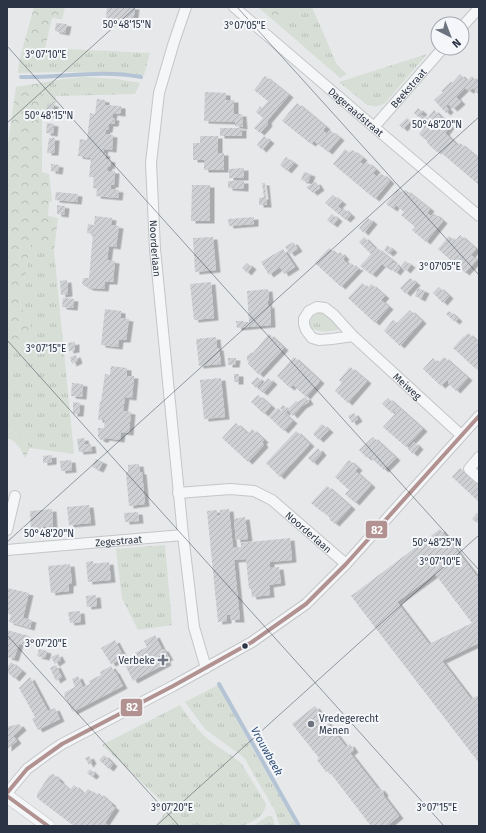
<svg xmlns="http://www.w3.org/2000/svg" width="486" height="833" font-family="'Fira Sans',sans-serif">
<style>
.grass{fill:url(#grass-tufts)}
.forest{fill:url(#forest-crowns)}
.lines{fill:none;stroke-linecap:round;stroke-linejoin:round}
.stream{stroke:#b4c4d5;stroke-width:4}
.building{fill:url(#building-hatch);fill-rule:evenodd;filter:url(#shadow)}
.minor-casing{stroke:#c4c6c8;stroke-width:12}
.tertiary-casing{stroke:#c4c6c8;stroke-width:14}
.minor{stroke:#f5f6f7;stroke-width:10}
.tertiary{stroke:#f5f6f7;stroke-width:13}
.bus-1-casing{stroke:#f4f6f9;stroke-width:7}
.bus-1{stroke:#b19290;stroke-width:4}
.ticks{fill:none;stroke:#2b3445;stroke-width:1;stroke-opacity:0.45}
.bus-dot{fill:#2b3445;stroke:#f4f6f9;stroke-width:1.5}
.poi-dot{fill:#6c737f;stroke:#f4f6f9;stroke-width:1.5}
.labels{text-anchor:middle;stroke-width:4;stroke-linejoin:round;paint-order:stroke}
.street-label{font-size:10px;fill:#2b3445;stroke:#f4f6f9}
.poi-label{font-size:10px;fill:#2b3445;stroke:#f4f6f9;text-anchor:end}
.water-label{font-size:11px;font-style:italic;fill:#34527a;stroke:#f4f6f9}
.ticks-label{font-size:10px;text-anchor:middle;fill:#2b3445;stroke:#f4f6f9;stroke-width:4;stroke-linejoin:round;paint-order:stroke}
.line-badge{stroke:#f4f6f9;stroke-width:1.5}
.badge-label{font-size:11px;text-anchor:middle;font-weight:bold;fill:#fff}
</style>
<defs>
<pattern id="grass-tufts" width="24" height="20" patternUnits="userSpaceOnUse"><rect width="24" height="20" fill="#d6ded6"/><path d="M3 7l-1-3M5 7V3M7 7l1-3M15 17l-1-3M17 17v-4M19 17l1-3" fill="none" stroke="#b8bfb9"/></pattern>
<pattern id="forest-crowns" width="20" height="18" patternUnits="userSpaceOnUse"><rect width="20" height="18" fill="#d6ded6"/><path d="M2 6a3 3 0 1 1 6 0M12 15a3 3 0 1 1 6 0" fill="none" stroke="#b8bfb9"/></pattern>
<pattern id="building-hatch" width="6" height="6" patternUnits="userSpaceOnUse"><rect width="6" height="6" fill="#ced0d3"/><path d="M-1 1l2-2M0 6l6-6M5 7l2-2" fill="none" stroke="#b1b3b6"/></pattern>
<filter id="shadow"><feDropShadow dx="4.5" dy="2.5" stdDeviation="0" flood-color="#0004"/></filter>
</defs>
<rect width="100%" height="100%" fill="#e6e8ea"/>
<path class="grass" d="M294 7H312L337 65 347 74 340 78 279 25Z
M23 47 150 53 144 75C102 70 59 72 18 73L19 62Z
M427 54 385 103C378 107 373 107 366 104L339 82Z
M84 77 117 79 140 83 135 94 56 96 40 95 41 83 63 79Z
M30 244 54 251 74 454 30 448 19 434 7 430V354L9 347 31 325 21 307 20 294 26 273Z
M319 312C327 315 339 321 341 329 332 332 319 333 311 328L310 323 312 317Z
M165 545 172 625 138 630 122 598 116 549Z
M218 685 251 746 297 826H280L274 809 245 759 242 756 205 729 185 702Z
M180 705C188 717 197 730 208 739 218 748 231 754 241 763L266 804C264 817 254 821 243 826H155L169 808 102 745Z
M268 816H272L275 826H253Z"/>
<path class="forest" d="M34 7H65L62 19 52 18 45 48 23 47Z
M258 7H294L279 25Z
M41 83 40 95 56 96 54 119 42 118V172L49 174 52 201 49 202 48 216 58 218 54 251 30 244 26 273 20 294 21 307 31 325V338L9 347 7 354V151L16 87Z
M7 430 19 434 30 448 25 458C21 449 17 441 7 438Z"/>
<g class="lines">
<path class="stream" d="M21 77C60 78 101 69 141 77
M219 684 299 826"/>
</g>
<path class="building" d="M107 7H135L133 23 106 19Z
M56 23 67 24 65 33 55 31Z
M460 74 467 81 472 76 476 81 479 79V95L473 88 469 91 465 88 456 97 461 102 453 109 448 104 446 106 449 110 446 113 434 100 443 92 441 91 451 81 452 83Z
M265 76 289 95 267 121 268 122 267 123 268 124 260 133 254 128 263 118 256 112 260 106 262 108 268 101 254 90Z
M205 92 226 93V100H234V114H242L243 127 235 126V122L204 121Z
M97 99 105 100V105L121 106V114L113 113 112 118H115L114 124H109L108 130H106L105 134 113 135 112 150 104 149 103 153 106 154 105 159 111 160 110 167 108 166 107 171H115L114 185H111V189L119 190 118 198 96 196 97 189 93 188 94 177H89L91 158 78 156 80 139 87 140 90 113 95 114Z
M47 103 54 104 53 115H46Z
M297 103 326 127 323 130 327 134 329 131H331L340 138 328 152 314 141 311 144 282 121Z
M418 108 423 112 418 117 414 113Z
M434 110 450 126 445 133 458 146 460 143 479 159V185L438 150 437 152 427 143 428 142 419 134 424 128 417 122 422 115 430 122 432 120 428 117Z
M407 118 410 121 403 129 399 125Z
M47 123 54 124 53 134 46 133Z
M220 128H242V136H220Z
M200 136H218V153H224V170H204V160H193V143H200Z
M264 136 270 141 262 150 257 145Z
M49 138H55L54 153H47Z
M345 149 349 153 352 150 354 151 363 158 360 162 364 165 366 162 368 163 376 170 373 173 377 177 380 174H382L390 181 375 199 333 164Z
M286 157 294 163 287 171 280 165Z
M51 164 59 165 58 172 51 171Z
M244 168V178H229V169Z
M304 172 311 174 308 182 301 180Z
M228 181H244V189L228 188Z
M316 182 320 188 313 193 306 187Z
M262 183H265L267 205H259V198L264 197Z
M192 185H210V221H191Z
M398 189 402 192 405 190 407 191 430 209 427 213 431 216 433 214H435L443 221 426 242 412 230 415 227 401 215 404 212 396 205 393 209 386 204Z
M56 192 78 194 77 202 55 200Z
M333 195 342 202 338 206 342 210 343 208 351 215 346 220 325 203Z
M57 205 65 206 64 215 57 214Z
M332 214 338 219 333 225 327 220Z
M95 216 112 218 111 225 119 226 116 247 109 246 107 260 115 261 113 282H105L104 289 88 288V287L84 286 82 283 83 279 84 278H89L93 234 87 233 88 224 94 225Z
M254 217V224L229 226 228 219Z
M368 218 373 222 364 233 359 228Z
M460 235 476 249 471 255 477 260 465 273 438 249 449 236 455 241Z
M213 237 216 270 195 272 193 238Z
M364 237 376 249 377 248 393 261 387 268 382 264 372 275 360 266 371 254 359 242Z
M293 242 298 249 290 254 285 247Z
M387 245 393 250 389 254 384 250Z
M329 248 337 255 340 252 345 257 343 259 349 265 351 263 357 268 358 267 359 268 341 287 315 263Z
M283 249 295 267 284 274 280 267 269 275 261 262Z
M405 261 411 265 406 271 401 266Z
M394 262 400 268 396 273 389 267Z
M247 263 252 267 247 273 242 268Z
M410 278 416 283 406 294 400 288Z
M67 280 68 294 61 295 60 281Z
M211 282 214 318 194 320 190 284Z
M362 283 368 288 371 284 379 291 385 296 381 300 389 307 375 323 348 298Z
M439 287 449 296 443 303 433 293Z
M418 288 425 291 421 299 415 296Z
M268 289 269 300 267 301 268 306 270 305 271 325 237 328 236 321H243L244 322H249L247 291Z
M63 298 74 299 73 308 62 307Z
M105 309 121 311V318L129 319 126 340H119L118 347 101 345Z
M410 310 422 321 400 346 384 331 393 320 397 323Z
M449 311 458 319 455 322 446 314Z
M468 333 477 341 478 340 479 341V367L476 369 453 348 464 336V337Z
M269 334 284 348 259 375 248 364 249 362 247 360V356L252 352 253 353Z
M216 337 217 348H219L221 364 199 366 196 339Z
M75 342V350L69 351 68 343Z
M76 355 78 361 72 364 70 357Z
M294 357 320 381 306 397 293 385 290 388 277 376Z
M444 357 468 378 456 391 448 383 449 382 447 380 441 386 423 369 433 358 438 363Z
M228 358H236L235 365H228Z
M111 366 127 368V376H134L132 398 125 397 123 411 131 412 129 433 121 432 120 440 105 438 104 440H101L98 437V428H104L105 420H98L100 401 101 402 105 374 110 375Z
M350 367 367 381 348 403 335 391 342 383 339 380Z
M234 374H239V382H234Z
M257 377 262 381 256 388 251 383Z
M221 378 225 417 204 419 200 380Z
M268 378 273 382 263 393 258 389Z
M72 383 83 384 82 397 71 396Z
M258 395 271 406 264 414 251 402Z
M306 397 309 402 302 406 293 416 288 410 285 413 280 408 283 405 288 409 296 401 297 402Z
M388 398 423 429 406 447 383 427 396 413 394 411 392 413 382 404Z
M73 402 80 403 79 414H73Z
M278 408 293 421 284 431 269 417Z
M354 413 358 419 352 423 348 416Z
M236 423 248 434 252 429 264 440 262 442 264 445 248 462 222 438Z
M322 424 329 430 319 440 313 434Z
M296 431 310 444 280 477 266 463Z
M373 437 396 458 384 470 369 456 367 458 359 450Z
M84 438 85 444H91L92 451 79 452 77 439Z
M414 442 419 447 413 454 408 449Z
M318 448 322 453 313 463 308 458Z
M52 455V462L43 463V456Z
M96 459 103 462 99 470 92 467Z
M71 460 72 470 61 471 60 461Z
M349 460 358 468 355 471 371 485 355 503 345 494 349 490 335 477Z
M139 464 140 472H142L145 504 129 506 126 473 128 472V465Z
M460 468 479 484V502L452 477Z
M327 486 351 507 335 524 329 519 330 518 323 511 322 512 311 503Z
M89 505 91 523 69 525 67 507Z
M52 509 53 526 31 528 30 511Z
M229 509 233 548 241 547V543L290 538 292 560 270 562V568L279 567 281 583 269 585 270 595 252 597 251 589H249L246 559 234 560 240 620H231L230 615H227V621L218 622 207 511 217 510V515H220V510Z
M138 512 139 521 125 522 124 513Z
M477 513 479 514V520L477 523 472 519Z
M245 517 248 539 236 540 234 519Z
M440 529 479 579V643L442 661 471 699 479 695V763L351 596ZM435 574 472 623 429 644 397 602Z
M93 561 94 564 109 562 111 580 88 582 86 562Z
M70 564 72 583 69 584V591L51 593 48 566Z
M7 588 29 593 23 618 32 620 30 628 9 622 11 615 7 613Z
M96 595 97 606 87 607 86 596Z
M80 611 81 622 70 623 68 612Z
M7 630 29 636 26 645 19 644 14 659 7 657Z
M155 635 162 649H164L169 658H167L166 661 167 663 133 681 122 659 111 664 101 648 115 640 126 661 137 656 135 653 147 647 144 641Z
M39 649 47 651 45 658 37 656Z
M58 654 61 660 55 664 51 657Z
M11 662 22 671 15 679 7 672V668Z
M56 665 62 677 56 681 50 668Z
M111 666 114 671H115L123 686 73 712 64 696 65 692 75 687 72 679 78 676 83 687 90 684 89 681 101 675 100 672Z
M30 677 48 711 55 708 60 719 38 730 32 719 35 717 19 688Z
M315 706 346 747 350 744 354 750 350 753 378 789 380 788 384 793 383 795 399 816 387 826H371L328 770 326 772 317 760 319 758 292 724Z
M19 724 22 728 13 736 17 741 7 749V727Z
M104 755 113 764 109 769 99 760Z
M89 756 92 761 89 765 85 758Z
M90 769 95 774 92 777 87 773Z
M53 774 60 780 59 781 70 790 74 785 84 794 88 789 97 795 99 793 112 804 111 805 115 808 105 823 109 826H74L37 798V794L49 776Z
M152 800 157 804 153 808 149 804Z"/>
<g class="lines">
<g class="minor-casing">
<g id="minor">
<path id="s1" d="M186 7 174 42 159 93 151 163 155 249 183 535 194 627 206 668"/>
<path id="s2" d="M234 7 374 127 479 216"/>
<path d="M462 27 479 8"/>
<path id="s3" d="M374 127 443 48"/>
<path id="s4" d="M353 336 332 339 319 340 312 338 306 330 304 324V319L309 311 317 307 325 308 334 315 353 336 461 435"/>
<path d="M479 457 469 469 479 478"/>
<path id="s5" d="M178 493 230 489 254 491 272 500 346 564"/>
<path d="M7 530 15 496"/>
<path id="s6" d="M7 550 183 535"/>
<path d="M7 793 27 769 50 752 62 744 173 686 252 642 306 604 346 564 479 416"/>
</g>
</g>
<g class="tertiary-casing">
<path id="tertiary" d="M7 796 48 826"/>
</g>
<use href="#minor" class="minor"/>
<use href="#tertiary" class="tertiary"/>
<g class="bus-1-casing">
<path id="bus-1" d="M7 793 27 769 62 744 173 686 252 642 306 604 346 564 479 416
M7 796 48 826"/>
</g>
<use href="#bus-1" class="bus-1"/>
</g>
<path class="ticks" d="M237 7 479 275M7 46 479 570M7 123 136 7M7 340 444 826M7 542 479 117M7 635 179 826M156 826 479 535"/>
<circle class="bus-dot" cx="245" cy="646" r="3.5"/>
<g class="poi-dot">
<path d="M161 654h4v4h4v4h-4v4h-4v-4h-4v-4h4z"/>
<circle cx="311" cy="724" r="4"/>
</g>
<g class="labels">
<g class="street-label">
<text dy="4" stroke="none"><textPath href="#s3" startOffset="52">Beekstraat</textPath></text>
<text dy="4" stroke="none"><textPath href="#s2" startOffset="161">Dageraadstraat</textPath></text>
<text dy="4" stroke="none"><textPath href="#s1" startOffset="246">Noorderlaan</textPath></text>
<text dy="4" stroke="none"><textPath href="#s4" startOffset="203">Meiweg</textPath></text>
<text dy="4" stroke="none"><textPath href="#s5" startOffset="145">Noorderlaan</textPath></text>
<text dy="4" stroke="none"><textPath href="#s6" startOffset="112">Zegestraat</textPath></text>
</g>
<g class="poi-label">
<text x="155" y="664">Verbeke</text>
<text x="319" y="722" text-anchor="start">Vredegerecht<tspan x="319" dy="12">Menen</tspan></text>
</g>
<g class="water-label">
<text transform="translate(267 751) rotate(61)" y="4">Vrouwbeek</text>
</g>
</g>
<g class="ticks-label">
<text x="127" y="28">50°48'15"N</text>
<text x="245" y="29">3°07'05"E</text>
<text x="46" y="58">3°07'10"E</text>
<text x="49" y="119">50°48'15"N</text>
<text x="437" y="128">50°48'20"N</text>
<text x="440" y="270">3°07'05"E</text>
<text x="46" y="352">3°07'15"E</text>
<text x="49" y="537">50°48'20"N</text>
<text x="437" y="546">50°48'25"N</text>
<text x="440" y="565">3°07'10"E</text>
<text x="46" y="647">3°07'20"E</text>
<text x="172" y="811">3°07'20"E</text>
<text x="437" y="811">3°07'15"E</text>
</g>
<g class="line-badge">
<rect x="365" y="520" width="23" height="19" rx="4" fill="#b19290"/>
<rect x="120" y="698" width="23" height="19" rx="4" fill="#b19290"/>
</g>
<g class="badge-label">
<text x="377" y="534">82</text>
<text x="132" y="711">82</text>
</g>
<rect width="486" height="833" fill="none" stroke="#2b3445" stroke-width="16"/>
<g transform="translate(450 36) rotate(138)"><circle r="19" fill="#f4f6f9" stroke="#a4a8b1"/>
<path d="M0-3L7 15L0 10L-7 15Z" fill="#6c737f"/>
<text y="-6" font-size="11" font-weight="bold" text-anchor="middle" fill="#2b3445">N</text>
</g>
</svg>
